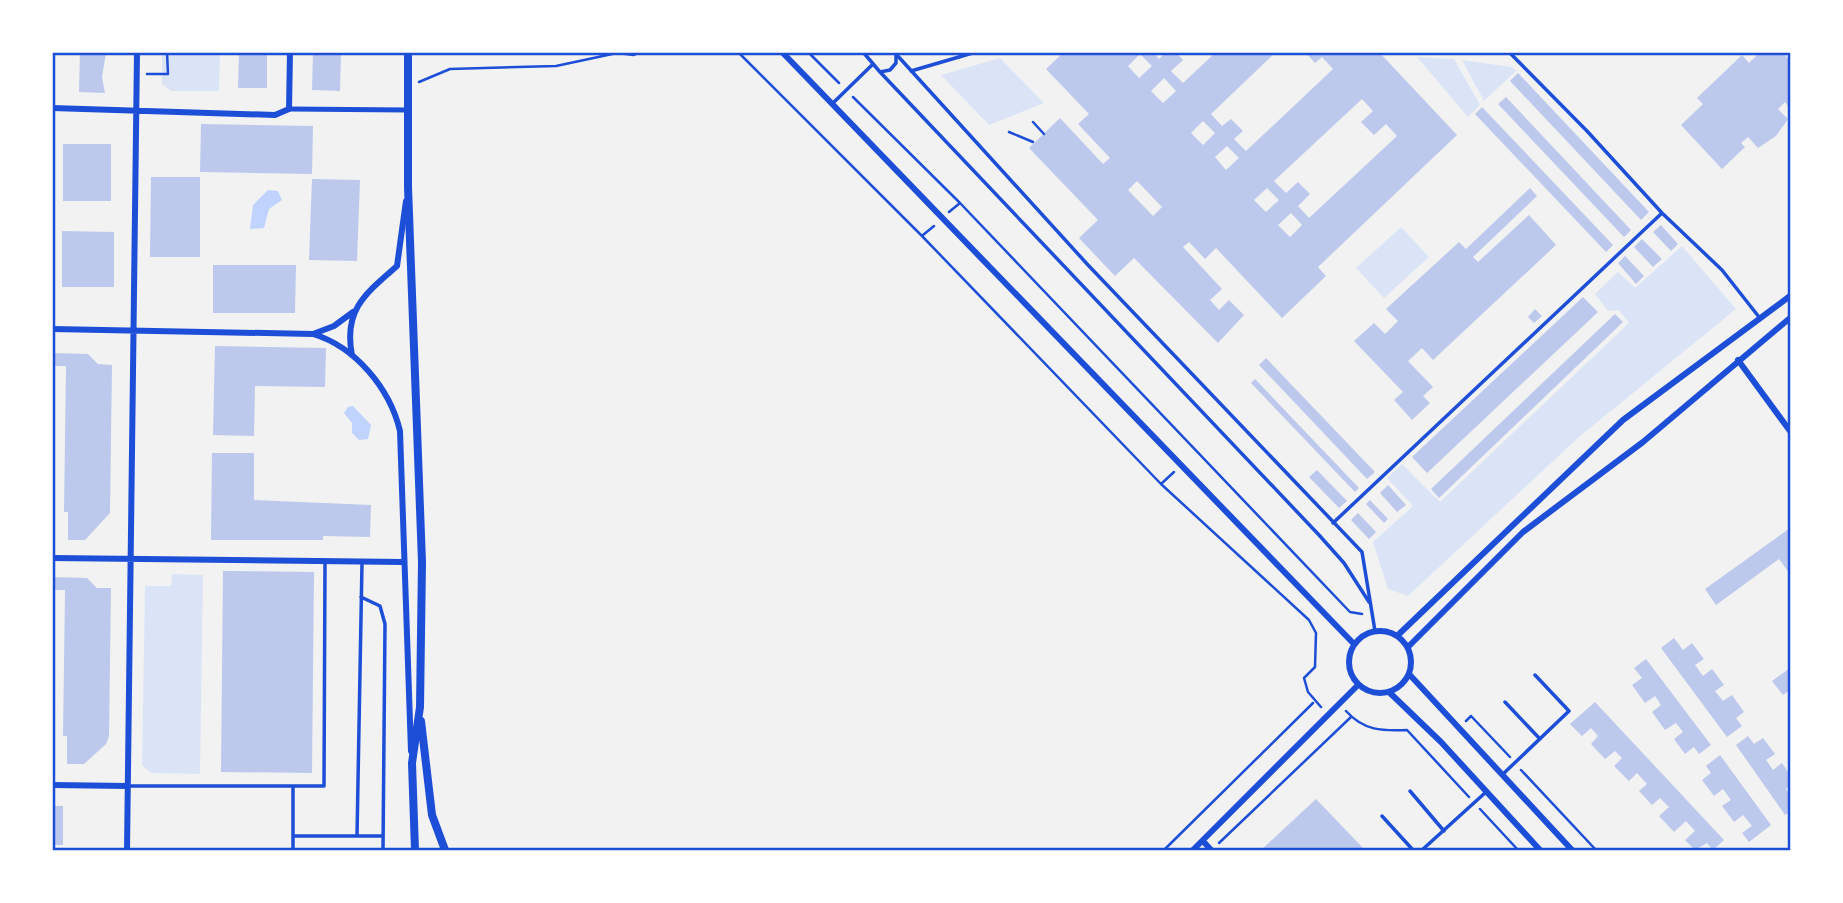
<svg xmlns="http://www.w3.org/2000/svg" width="1843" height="903" font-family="'Varela Round',sans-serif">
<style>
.green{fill:#dbe4f7}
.water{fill:#bfd3fe}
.building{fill:#bdc9ec;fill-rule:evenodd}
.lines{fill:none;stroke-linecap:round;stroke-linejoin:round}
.path{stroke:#1d4ed8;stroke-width:2.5}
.service{stroke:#1d4ed8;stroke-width:3.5}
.pedestrian{stroke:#1d4ed8;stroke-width:5}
.minor{stroke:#1d4ed8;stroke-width:6}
.tertiary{stroke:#1d4ed8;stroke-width:8}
.neatline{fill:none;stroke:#1d4ed8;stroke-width:2.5}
</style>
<rect width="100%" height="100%" fill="#f2f2f2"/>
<path class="green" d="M162 53H220L219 91H171L162 84Z
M1417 57 1454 59 1480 105 1468 117Z
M1000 58 1044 103 989 125 941 75Z
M1462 60 1512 67 1516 71 1484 101Z
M1401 227 1429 257 1384 298 1356 268Z
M1682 246 1736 309 1579 437 1408 596 1388 589 1373 542 1413 506 1387 478 1402 464 1440 502 1629 323 1619 310 1608 311 1595 294 1618 272 1635 288Z
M172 574 203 575 200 774 151 773 142 765 145 586H171Z"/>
<path class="water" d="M268 190 278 191 282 200 269 209 264 228 250 229 253 205Z
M353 406 371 425 368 439 359 440 352 433V423L344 413 348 407Z"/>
<path class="building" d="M80 52 106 53 102 77 105 93 79 92Z
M239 52H267V88H238Z
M313 52H341L340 91 312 90Z
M1064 52H1153L1159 59 1166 52H1176L1183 60 1171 71 1183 83 1216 52H1276L1211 114 1222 126 1231 119 1243 131 1234 139 1246 151 1333 69 1322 57 1315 63 1305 52H1379L1457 135 1318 267 1326 276 1282 318 1216 248 1205 259 1189 242 1183 247 1222 289 1210 300 1219 310 1229 300 1244 315 1218 343 1134 258 1115 276 1079 238 1098 220 1029 148 1060 118 1103 164 1110 158 1078 124 1089 114 1046 69ZM1140 54 1152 66 1139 78 1128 66ZM1164 78 1176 91 1163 103 1151 91ZM1362 99 1373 111 1361 122 1374 135 1386 124 1397 136 1309 218 1298 206 1310 194 1298 182 1286 193 1274 181ZM1203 121 1215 133 1203 145 1191 133ZM1227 146 1239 158 1226 170 1215 157ZM1137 181 1162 207 1153 216 1128 190ZM1267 188 1279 200 1266 212 1254 200ZM1291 213 1302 225 1290 237 1278 225Z
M1760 52H1782L1790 61V104L1788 106 1785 102 1778 109 1788 119 1776 136 1758 148 1748 137 1741 143 1745 147 1722 169 1681 125 1703 104 1697 98 1742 55 1749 63Z
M1518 73 1649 212 1641 220 1510 81Z
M1506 97 1631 230 1624 237 1498 104Z
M1482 107 1613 245 1606 252 1475 114Z
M201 124 313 126 312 174 200 172Z
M63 144H111V201H63Z
M151 177H200V257H150Z
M312 179 360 180 357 261 309 260Z
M1530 188 1537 196 1473 257 1478 262 1529 215 1556 245 1433 360 1422 348 1408 361 1433 387 1423 396 1430 403 1412 420 1394 400 1403 392 1354 341 1374 323 1385 334 1398 321 1386 309 1459 242 1466 249Z
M1661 225 1678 244 1671 251 1653 232Z
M62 231 114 232V287H62Z
M1642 239 1662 259 1653 267 1634 247Z
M1625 256 1644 276 1636 284 1618 263Z
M213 265H296L295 313H213Z
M1583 297 1598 312 1427 473 1412 457Z
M1535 309 1542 316 1534 323 1528 317Z
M1615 314 1623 322 1439 498 1431 489Z
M215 346 326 348 325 387 255 386 254 436 213 435Z
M52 353 88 354 98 364 112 365 110 513 85 540H68V512H64L66 366H52Z
M1266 358 1375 472 1367 479 1259 365Z
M1255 379 1359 488 1355 492 1251 383Z
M212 453H254V500L371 505 370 537 323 536V540H211Z
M1317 470 1347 501 1339 508 1309 477Z
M1388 485 1406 505 1397 512 1380 493Z
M1370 500 1388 519 1384 523 1366 504Z
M1358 513 1376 532 1369 539 1351 520Z
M1790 528V574L1779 559 1716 605 1705 589Z
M223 571 314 572 312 773 221 772Z
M52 577 87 578 97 588H111L109 736 106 744 84 764H67V736H63L65 590H52Z
M1674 638 1683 650 1692 643 1704 659 1695 665 1703 676 1712 669 1724 685 1715 691 1723 701 1732 695 1744 712 1736 718 1742 726 1727 737 1661 648Z
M1646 659 1711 745 1699 754 1694 747 1685 754 1674 739 1683 732 1676 723 1665 730 1652 712 1661 705 1655 696 1645 703 1632 685 1642 678 1634 668Z
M1790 668V690L1783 695 1772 681Z
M1595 702 1724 840 1713 850 1707 843 1695 850 1685 840 1695 831 1686 821 1674 832 1659 816 1669 807 1660 798 1652 805 1639 791 1647 784 1637 773 1629 781 1614 766 1622 758 1615 751 1605 759 1591 744 1598 736 1591 728 1582 736 1570 724Z
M1748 736 1754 744 1763 738 1775 754 1766 760 1773 770 1782 763 1790 775V785L1786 789 1790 796V812L1785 815 1736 745Z
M1720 755 1771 825 1749 842 1742 833 1752 826 1748 821 1743 815 1734 822 1722 806 1731 800 1723 789 1714 796 1702 780 1711 773 1706 766Z
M1316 799 1365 850H1261Z
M52 806H63V845H52Z"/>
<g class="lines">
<path class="path" d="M738 52 922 236 1161 484 1309 620 1316 633 1315 667 1304 678 1308 692 1321 707
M808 52 839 83
M147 74H168L167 52
M419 82 450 69 556 66 617 53 634 55 640 52
M853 97 960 203 1350 612 1362 614
M1033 122 1044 134
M1009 132 1033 142
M949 212 960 203
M923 235 934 226
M1161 484 1174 472
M1346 711C1364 731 1382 731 1407 730L1469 797
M1466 721 1471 716 1510 757
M1521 770 1596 850
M1480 809 1518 850
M1219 843 1351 717
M1164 850 1313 703"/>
<path class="service" d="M863 52 880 72 890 70 896 63V54
M1509 52 1587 131 1662 213 1722 270 1759 317
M896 54 1088 265 1362 552 1375 631
M911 71 976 52
M880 72 1319 535 1344 563 1369 602
M832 104 872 65
M1333 523 1662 213
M361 597 380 606 385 624 383 850
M1505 702 1540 739
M1502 775 1569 711 1535 675
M128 786H324L325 562
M293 786V850
M1410 791 1444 831
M1382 816 1413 850
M293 836H383
M357 836 362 563
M1422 850 1486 792"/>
<path class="pedestrian" d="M289 109 407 110"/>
<path class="minor" d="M782 52 1354 644
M52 108 275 115 289 109 290 52
M52 329 313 334C356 347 390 389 400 431L411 751
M313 334 334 326 353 312
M352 355C343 310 366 293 397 266L406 201
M1738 360 1790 431
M52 558 402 562
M1349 662a31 31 0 1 1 62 0a31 31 0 1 1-62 0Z
M1397 636 1623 420 1790 296
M1408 647 1523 532 1643 442 1790 318
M1409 674 1572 850
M1389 692 1441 742 1540 850
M52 785 128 786
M1203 841 1211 850
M127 850 137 52
M1193 850 1358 685"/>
<path class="tertiary" d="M408 52V187L422 562 420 707 412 763 415 850
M421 721 432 815 445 850"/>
</g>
<rect width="1843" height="903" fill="none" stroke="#ffffff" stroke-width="108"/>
<rect x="54" y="54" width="1735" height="795" class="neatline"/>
</svg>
